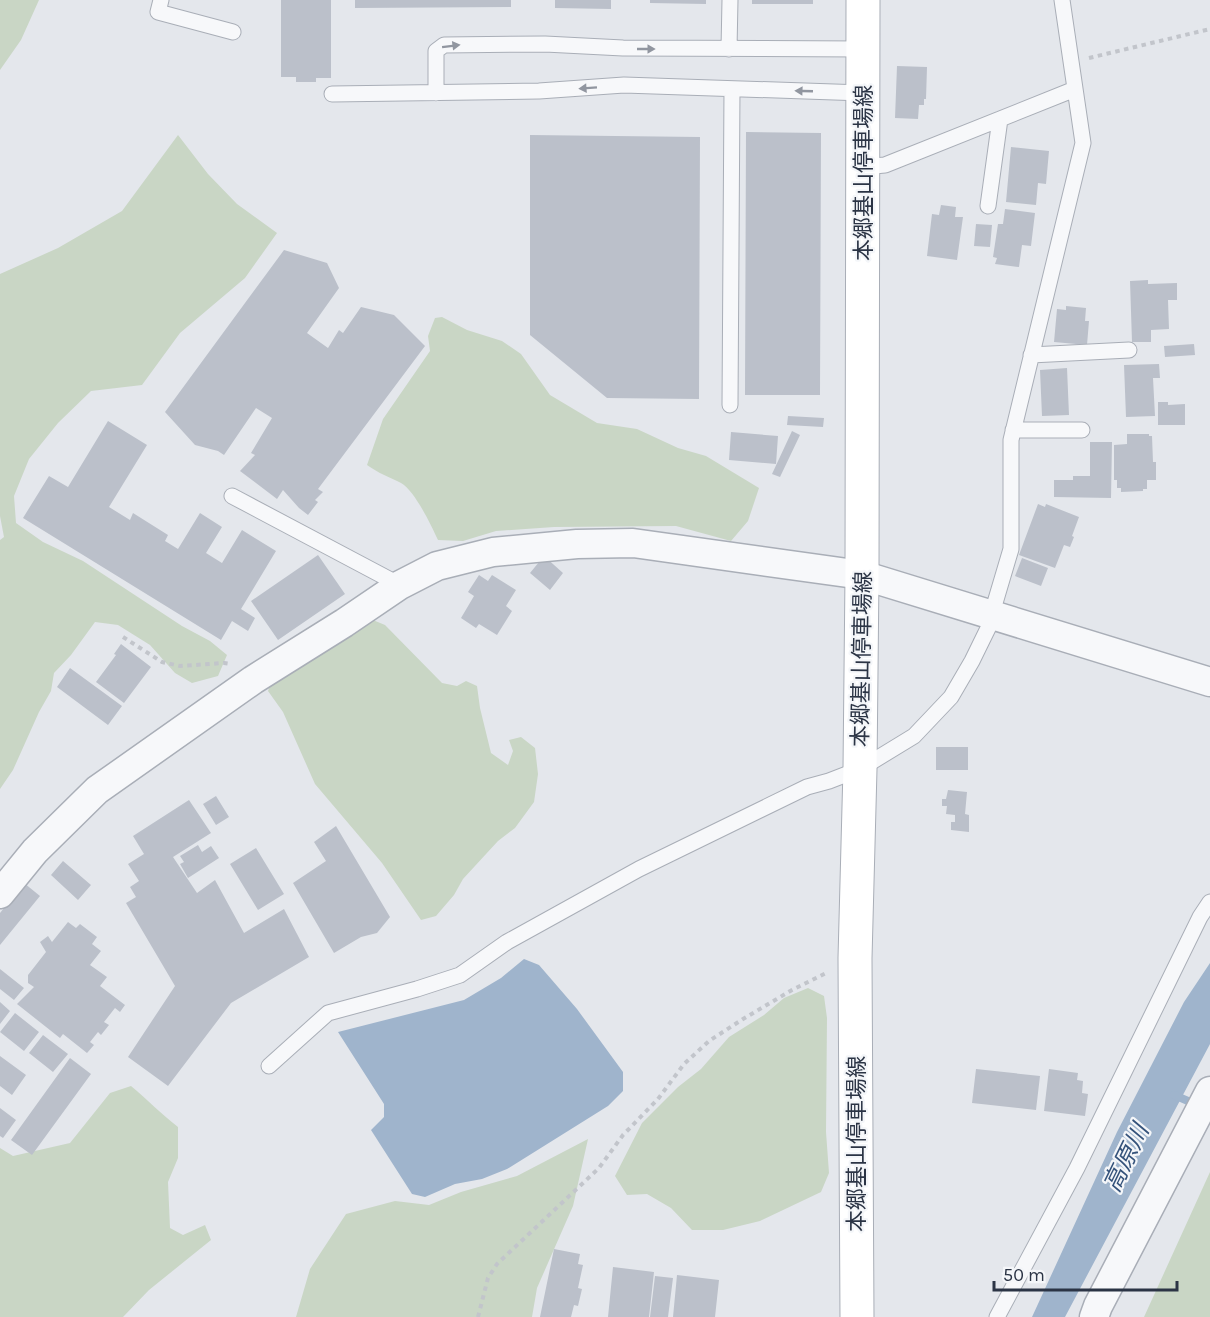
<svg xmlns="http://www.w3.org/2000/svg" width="1210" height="1317" font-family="Karla,'Noto Sans JP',sans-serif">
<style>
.green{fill:#c9d6c5}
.water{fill:#9fb4cc}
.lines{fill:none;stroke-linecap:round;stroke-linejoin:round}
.stream{stroke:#9fb4cc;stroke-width:8}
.building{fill:#bbc0ca}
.lane-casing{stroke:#a9aeb7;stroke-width:17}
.street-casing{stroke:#a9aeb7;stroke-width:31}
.secondary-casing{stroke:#a9aeb7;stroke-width:35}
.path{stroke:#c2c5cb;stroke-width:4;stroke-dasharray:4.5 4.5;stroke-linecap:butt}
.lane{stroke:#f7f8fa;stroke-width:15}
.street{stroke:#f7f8fa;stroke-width:28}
.secondary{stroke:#fff;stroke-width:33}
.oneway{fill:#9196a0}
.labels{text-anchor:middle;stroke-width:4.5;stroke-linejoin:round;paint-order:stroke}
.street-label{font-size:22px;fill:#2b3445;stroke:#f4f6f9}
.water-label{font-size:24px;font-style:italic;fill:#34527a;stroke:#f4f6f9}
</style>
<rect width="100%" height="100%" fill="#e4e7ec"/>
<path class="green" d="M0 0H39L21 40 0 70Z
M178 135 208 174 237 204 277 233 245 278 180 333 142 385 91 391 58 423 29 459 14 496 16 523 43 542 83 561 182 626 210 641 227 655 218 676 192 683 175 673 150 645 118 625 95 622 71 655 54 673 51 691 39 712 13 770 0 789V540L4 537 0 516V274L58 248 122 211Z
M442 317 467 330 502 341 521 354 550 395 597 423 637 429 678 448 706 456 759 488 748 521 731 541 676 526 554 527 496 531 463 541 438 540C431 525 415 491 401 483 389 477 378 473 367 465L383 419 430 351 428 336 435 318Z
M368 618 385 625 442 683 457 686 466 681 477 686 480 708 491 753 508 765 513 751 509 740 521 737 535 748 538 774 534 802 515 828 498 841 463 879 454 895 436 916 421 920 382 863 315 784 283 712 268 691 272 680Z
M808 988 824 996 827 1018 826 1132 829 1173 821 1192 760 1221 723 1230H692L671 1208 647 1194 627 1195 615 1176 642 1123 678 1087 701 1069 729 1037 764 1015 784 998Z
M131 1086C148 1100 161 1114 178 1127V1158L168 1182 170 1228 183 1235 205 1225 211 1240 149 1290 123 1317H0V1148L13 1156 70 1143 110 1093Z
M588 1139 573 1206 537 1288 532 1317H296L310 1269 346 1214 395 1201 429 1205 461 1192 517 1176Z
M1210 1172V1317H1144Z"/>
<path class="water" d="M524 959 539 965 577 1009 623 1072V1091L608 1106 507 1169 482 1179 455 1184 425 1197 412 1194 371 1130 384 1117V1104L338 1032 464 1000 501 978Z
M1210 963V1044L1065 1317H1032L1117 1132 1184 1002Z"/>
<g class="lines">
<path class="stream" d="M1174 1095 1188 1101"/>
</g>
<path class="building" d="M281 0H331V78H316V82H296V77H281Z
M355 0H511V7L355 8Z
M555 0H611V9L555 8Z
M650 0H706V4L650 3Z
M752 0H813V4H752Z
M897 66 927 67 926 99H924V105H919L918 119 895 118Z
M746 132 821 133 820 395H745Z
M530 135 700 137 699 399 607 398 530 335Z
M1011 147 1049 151 1046 184 1038 183 1036 205 1006 202Z
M941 205 956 207 955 217H963L957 260 927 256 932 214 939 215Z
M1005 209 1035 213 1031 246 1022 245 1019 267 995 264 997 258 993 257 998 224H1003Z
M976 224 992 225 990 247 974 246Z
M284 250 327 263 339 288 307 333 328 348 339 330 343 333 361 307 394 315 425 346 318 489 323 492 315 500 318 502 308 515 299 508 283 490 277 499 240 471 255 455 251 453 272 418 256 408 224 455 218 451 195 445 165 412Z
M1148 280V284L1177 283V300H1168L1169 329 1151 330V342H1132L1130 281Z
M1066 306 1086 308 1085 321H1089L1087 345 1054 342 1057 309 1066 310Z
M1194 344 1195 355 1165 357 1164 346Z
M1159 364 1160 378H1153L1155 416 1126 417 1124 365Z
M1067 368 1069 415 1042 416 1040 370Z
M1158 402H1168V405L1185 404V425H1158Z
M788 416 824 418 823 427 787 425Z
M108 421 147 445 109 507 130 520 133 513 168 535 165 541 178 549 200 513 222 527 206 553 222 563 242 530 276 551 241 609 255 618 248 631 232 621 221 640 23 518 49 476 68 487Z
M792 431 800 435 780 477 772 474Z
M731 432 778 436 776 464 729 460Z
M1127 434H1149V436H1152L1153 462H1156V480H1147V489H1143V491L1121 492V488H1117V480H1114V445L1127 444Z
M1090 442H1112L1111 498 1054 497V480H1073V476H1090Z
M1038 504 1045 507 1046 504 1079 517 1072 536 1074 537 1070 547 1064 545 1055 568 1019 555Z
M318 555 345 594 278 640 251 601Z
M544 556 563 573 550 590 530 573Z
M1022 558 1048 568 1041 586 1015 576Z
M479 575 488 581 492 575 516 590 506 606 512 611 497 635 479 624 476 628 461 618 474 596 468 592Z
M121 644 151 667 124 703 96 682 116 655 114 654Z
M70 668 122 706 108 725 57 687Z
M936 747H968V770H936Z
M948 790 967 792 965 814 969 815V832L951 830V822H955V815L946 814 947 806H942V799H946Z
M216 796 229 817 216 825 203 804Z
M189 800 211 833 173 857 197 893 215 880 244 933 284 909 309 957 231 1003 168 1086 128 1057 175 986 126 903 136 897 130 887 139 881 128 864 144 854 133 836Z
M336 826 390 917 377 933 361 937 334 953 293 883 326 861 314 842Z
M198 845 202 852 211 846 219 858 188 878 180 864 184 862 180 856Z
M256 848 284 894 258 910 230 864Z
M63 861 91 885 78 900 51 875Z
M24 883 40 896 0 945V913Z
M68 922 76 928 80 924 97 937 92 944 101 951 90 965 107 977 100 986 125 1005 120 1012 115 1008 104 1022 109 1025 101 1035 98 1032 90 1042 94 1045 87 1053 63 1034 60 1038 17 1004 34 987 28 983V975L46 952 40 942 48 936 52 942Z
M0 969 24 988 14 1000 0 989Z
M0 1002 10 1011 0 1024Z
M15 1013 39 1032 24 1051 0 1032Z
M43 1035 68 1054 53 1072 29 1053Z
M0 1056 26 1075 12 1095 0 1086Z
M70 1058 91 1074 32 1155 11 1140Z
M976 1069 1040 1076 1036 1110 972 1103Z
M1049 1069 1078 1073 1077 1080 1083 1081 1082 1093 1088 1094 1085 1116 1044 1111Z
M0 1108 16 1120 3 1138 0 1136Z
M554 1249 580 1254 578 1264 583 1265 578 1288 582 1289 578 1306 574 1305 571 1317H540Z
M613 1267 654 1272 649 1317H608Z
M677 1275 719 1280 715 1317H673Z
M655 1276 673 1278 668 1317H650Z"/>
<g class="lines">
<g class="lane-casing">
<path id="lane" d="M161 0 158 12 233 32
M729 49 730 0
M436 93V51L444 45 545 44 623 48 863 49
M332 94 539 91 624 85 863 93
M863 167 885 165 1075 89
M988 206 1000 119
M1031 355 1129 350
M730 405 732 89
M1013 430H1082
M232 496 400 585
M992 613 1011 549V440L1083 143 1062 0
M269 1066 328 1013 417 989 460 975 507 942 639 869 807 787 829 781 860 769 914 736 951 697 972 661 995 614
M997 1317 1077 1168 1200 917 1210 902"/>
</g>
<g class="street-casing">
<path id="street" d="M0 894 35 851 97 790 253 680 344 623 400 585 437 566 493 552 577 544 633 543 862 575 1210 682
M1094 1317 1098 1306 1210 1091"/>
</g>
<g class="secondary-casing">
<path id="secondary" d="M857 1317 855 958 860 769 862 575 863 0"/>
</g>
<path class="path" d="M1089 58 1210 29
M123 637 162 662 180 666 224 663 231 664
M478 1317 488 1278 497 1264 599 1168 623 1135 658 1099 684 1064 709 1041 743 1019 792 990 828 972"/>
<use href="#lane" class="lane"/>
<use href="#street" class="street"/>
<use href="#secondary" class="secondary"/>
</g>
<defs><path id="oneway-solid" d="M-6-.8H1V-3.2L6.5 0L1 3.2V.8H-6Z" transform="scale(1.5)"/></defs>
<g class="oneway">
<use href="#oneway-solid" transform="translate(451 46) rotate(-7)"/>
<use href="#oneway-solid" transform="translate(646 49)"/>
<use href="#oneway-solid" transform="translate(588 88) rotate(176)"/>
<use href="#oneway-solid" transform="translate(804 91) rotate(-178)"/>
</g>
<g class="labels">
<g class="street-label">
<text transform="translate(863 173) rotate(-90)" y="8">本郷基山停車場線</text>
<text transform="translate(861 659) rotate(-89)" y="8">本郷基山停車場線</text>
<text transform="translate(856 1144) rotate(-90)" y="8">本郷基山停車場線</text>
</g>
<g class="water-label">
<text transform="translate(1126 1158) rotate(-64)" y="8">高原川</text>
</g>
</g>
<path d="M994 1281v9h183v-9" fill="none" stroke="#2b3445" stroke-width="3"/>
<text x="1003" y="1281" font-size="18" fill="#2b3445" stroke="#f4f6f9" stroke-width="4.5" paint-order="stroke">50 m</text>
</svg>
